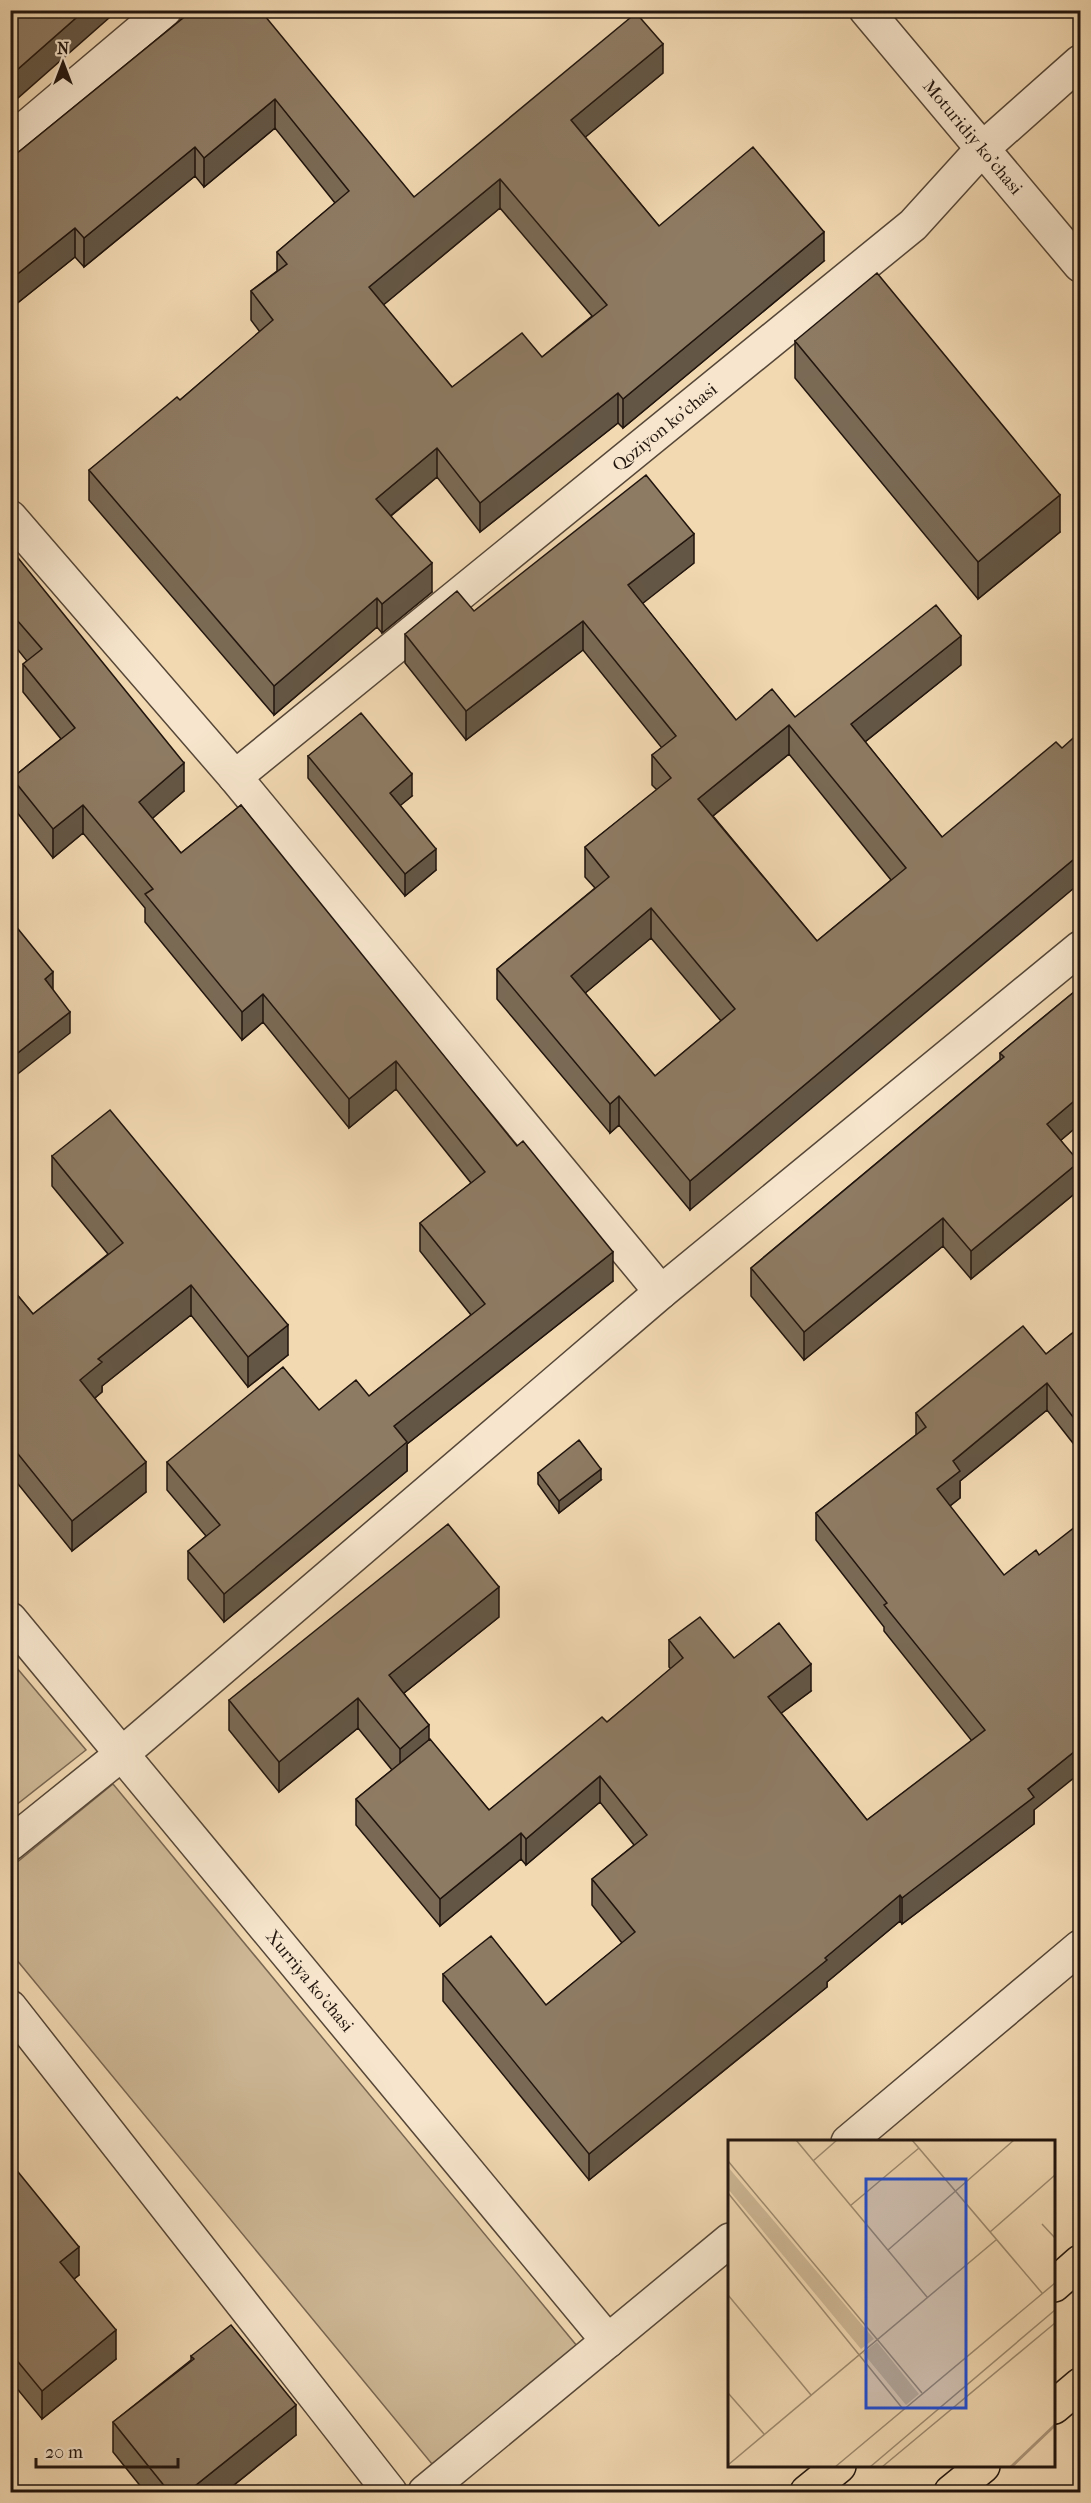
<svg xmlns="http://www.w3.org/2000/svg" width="1091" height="2503" font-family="'IM FELL French Canon',serif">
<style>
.green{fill:#ceb896;stroke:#786652;stroke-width:1.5}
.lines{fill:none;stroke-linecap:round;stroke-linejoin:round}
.minor-casing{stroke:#554637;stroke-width:36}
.trunk-casing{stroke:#21150e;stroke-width:36}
.minor{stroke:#f7e6cd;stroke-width:33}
.trunk{stroke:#f2d9b2;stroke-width:33}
.wall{fill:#7a6a55;stroke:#21150e;stroke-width:1.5;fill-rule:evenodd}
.shaded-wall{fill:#635645;stroke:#21150e;stroke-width:1.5}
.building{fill:#8e7b63;stroke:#21150e;stroke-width:1.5;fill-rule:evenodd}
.labels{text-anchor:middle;stroke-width:4.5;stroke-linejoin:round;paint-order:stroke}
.street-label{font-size:18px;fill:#21150e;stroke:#f7e6cd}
.inset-river{fill:none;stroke:#ab967a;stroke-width:3}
.inset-road{fill:none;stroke:#9e8b70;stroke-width:1.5}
.view{fill:#1d4ed8;fill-opacity:0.15;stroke:#1d4ed8;stroke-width:3}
.inset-edge{fill:none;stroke:#21150e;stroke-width:3}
</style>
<rect width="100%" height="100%" fill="#f2d9b2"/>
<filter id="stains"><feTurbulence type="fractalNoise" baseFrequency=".00333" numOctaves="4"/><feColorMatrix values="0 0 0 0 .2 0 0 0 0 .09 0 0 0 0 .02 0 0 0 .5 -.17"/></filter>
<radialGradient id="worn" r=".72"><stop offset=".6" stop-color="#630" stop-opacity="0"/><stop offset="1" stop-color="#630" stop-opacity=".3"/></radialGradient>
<path class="green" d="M11 1661 86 1750 11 1809H10Z
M113 1784 577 2346 432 2464 11 1953 10 1868Z"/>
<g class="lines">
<g class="minor-casing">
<g id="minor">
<path id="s1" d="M866 10 1080 265"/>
<path d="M10 141 165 10"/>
<path d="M10 517 235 777 661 1292"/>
<path id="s2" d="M235 777 913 225 982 149 1080 62"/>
<path id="s3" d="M10 1619 608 2341"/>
<path d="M10 1844 123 1753 661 1292 1080 948"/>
<path d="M10 2007 390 2492"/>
<path d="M848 2142 1080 1947"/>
<path d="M425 2492 730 2240"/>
</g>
</g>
<g class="trunk-casing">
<path id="trunk" d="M1054 2285 1080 2262
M1054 2407 1080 2385
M807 2492 839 2466
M951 2492 983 2466"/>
</g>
<use href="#minor" class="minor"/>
<use href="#trunk" class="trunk"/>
</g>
<path class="wall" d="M193 10 414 197 663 73 585 137 659 226 824 261 623 428 618 423 480 532 437 477 391 516 432 592 382 633 377 627 274 715 89 500V470L180 400 260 332 251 320V291L277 271V252L335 203 275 128 204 187 195 176 84 267 75 257 10 309V159ZM500 208 592 316 542 357 452 387 383 305Z
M795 341 1060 532 978 599 795 378Z
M10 548 184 791 152 818 181 853 241 805 613 1281 407 1444V1471L224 1622 188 1579V1551L206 1536 167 1490V1462L319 1410 369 1396 471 1315 420 1251V1223L471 1183 396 1089 349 1128 263 1022 242 1040 145 922V908L83 833 53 858 12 806V778L61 739 23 692V664L27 661 10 640Z
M694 563 642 603 736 720 795 717 961 665 865 742 942 837 690 1210 619 1125 610 1133 497 999V969L595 888 585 877V847L657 790 652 785V755L662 748 583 650 466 740 405 663V634L474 611ZM789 754 891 880 817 941 713 816ZM651 938 721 1021 655 1076 585 993Z
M308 756 412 796 400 805 436 870 405 896 308 778Z
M1080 987V1124L1061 1140 1079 1190 971 1279 943 1246 804 1360 751 1296V1268L1000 1060V1053Z
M52 1156 288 1355 248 1387 191 1315 102 1386V1392L95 1398 146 1492 72 1551 10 1474V1286L33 1314 108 1254 52 1186Z
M1080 1327V1452L1047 1410 960 1481V1498L950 1506 1034 1810V1824L902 1924 900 1921 827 1982V1987L589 2180 443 2001V1974L546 2005 622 1943 592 1905V1879L634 1845 600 1802 526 1865 521 1859 440 1926 356 1825V1799L392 1770 358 1728 279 1792 229 1730V1700L499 1617 404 1693 429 1739 489 1810 607 1722 671 1669 669 1667V1640L734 1658 811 1691 781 1713 867 1820 972 1741 884 1631V1627L816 1540V1513L916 1435V1413L1046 1354Z
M538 1473 601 1480 559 1513 538 1484Z
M10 2162 79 2275 74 2279 116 2359 42 2419 10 2380Z
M191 2356 296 2435 224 2493H146L113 2452V2422L191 2360Z"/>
<path class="shaded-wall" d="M85 10H118L10 105V76Z
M663 44V73L571 149V120Z
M275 99V128L204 187V158Z
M195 147V176L84 267V238Z
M500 179V208L369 317V287Z
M75 228V257L10 309V280Z
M824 232V261L623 428V399Z
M618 393V423L480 532V503Z
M437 448V477L376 528V499Z
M1060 495V532L978 599V562Z
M694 534V563L628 615V585Z
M432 563V592L382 633V604Z
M377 598V627L274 715V686Z
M583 621V650L466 740V711Z
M961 636V665L851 753V724Z
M789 725V754L698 828V799Z
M184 763V791L139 830V802Z
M412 774V796L390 814V793Z
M83 805V833L53 858V829Z
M436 849V870L405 896V874Z
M1080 854V883L690 1210V1181Z
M651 908V938L571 1005V976Z
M53 972V994L45 979Z
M263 994V1022L242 1040V1012Z
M70 1012V1033L10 1080V1059Z
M396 1061V1089L349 1128V1099Z
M619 1096V1125L610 1133V1104Z
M1080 1096V1124L1047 1152V1124Z
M1079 1162V1190L971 1279V1251Z
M943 1218V1246L804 1360V1332Z
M613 1252V1281L407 1444V1471L224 1622V1594L394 1426Z
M191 1285V1315L102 1386V1392L80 1410V1380L98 1359Z
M288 1325V1355L248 1387V1357Z
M1047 1383V1410L960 1481V1498L937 1516V1489L953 1461Z
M146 1462V1492L72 1551V1521Z
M601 1469V1480L559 1513V1501Z
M499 1587V1617L389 1705V1675Z
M811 1664V1691L768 1723V1697Z
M358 1698V1728L279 1792V1762Z
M429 1725V1755L400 1779V1749Z
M1080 1747V1773L1034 1810V1824L902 1924V1898L1028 1789Z
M600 1776V1802L526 1865V1839Z
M521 1833V1859L440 1926V1899Z
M900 1895V1921L827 1982V1987L589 2180V2154Z
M79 2247V2275L60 2290V2262Z
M116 2330V2359L42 2419V2391Z
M296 2405V2435L224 2493H186Z"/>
<path class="building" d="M10 10H85L10 76Z
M193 10H260L414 197 636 13 663 44 571 120 659 226 753 147 824 232 623 399 618 393 480 503 437 448 376 499 432 563 382 604 377 598 274 686 89 470 177 397 180 400 273 320 251 291 287 264 277 252 349 191 275 99 204 158 195 147 84 238 75 228 10 280V159ZM500 179 607 305 542 357 522 333 452 387 369 287Z
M877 273 1060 495 978 562 795 341Z
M646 475 694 534 628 585 736 720 772 689 795 717 936 605 961 636 851 724 942 837 1056 742 1062 748 1080 732V854L690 1181 619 1096 610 1104 497 969 609 877 585 847 671 778 652 755 676 736 583 621 466 711 405 634 457 591 474 611ZM789 725 906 868 817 941 698 799ZM651 908 735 1009 655 1076 571 976Z
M10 548 184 763 139 802 181 853 241 805 517 1146 523 1141 613 1252 394 1426 407 1442 224 1594 188 1551 220 1525 167 1462 283 1367 319 1410 356 1380 369 1396 485 1304 420 1223 485 1172 396 1061 349 1099 263 994 242 1012 145 894 153 889 83 805 53 829 12 778 75 728 23 664 42 649 10 612Z
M361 713 412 774 390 793 436 849 405 874 308 756Z
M10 919 53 972 45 979 70 1012 10 1059Z
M1080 987V1096L1047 1124 1079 1162 971 1251 943 1218 804 1332 751 1268 1004 1057 1000 1053Z
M110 1110 288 1325 248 1357 191 1285 98 1359 102 1362 80 1380 146 1462 72 1521 10 1444V1286L33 1314 123 1243 52 1156Z
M1023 1326 1046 1354 1080 1327V1426L1047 1383 953 1461 960 1471 937 1489 1004 1575 1036 1550 1039 1555 1080 1523V1747L1028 1789 1034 1797 902 1898 900 1895 825 1958 827 1960 589 2154 443 1974 491 1936 546 2005 635 1932 592 1879 647 1835 600 1776 526 1839 521 1833 440 1899 356 1799 430 1739 489 1810 602 1717 607 1722 683 1658 669 1640 700 1617 734 1658 779 1623 811 1664 768 1697 867 1820 985 1730 884 1605 887 1603 816 1513 926 1427 916 1413Z
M579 1440 601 1469 559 1501 538 1473Z
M448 1524 499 1587 389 1675 429 1725 400 1749 358 1698 279 1762 229 1700Z
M10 2162 79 2247 60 2262 116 2330 42 2391 10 2352Z
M231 2325 296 2405 186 2493H170L113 2422 194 2359 191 2356Z"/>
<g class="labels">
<g class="street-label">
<text dy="6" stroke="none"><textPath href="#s1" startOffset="166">Moturidiy ko'chasi</textPath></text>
<text dy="6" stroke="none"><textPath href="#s2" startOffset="554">Qoziyon ko'chasi</textPath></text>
<text dy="6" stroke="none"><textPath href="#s3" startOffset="470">Xurriya ko'chasi</textPath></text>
</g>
</g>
<g transform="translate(728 2140)">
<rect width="327" height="327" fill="#f2d9b2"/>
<path d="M0 27 146 199 133 209 0 49ZM149 202 191 254 178 265 135 213Z" fill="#ceb896"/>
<path class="inset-river" d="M283 327 327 285"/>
<path class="inset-road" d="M68 0 199 157M184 0 314 153M0 21 194 253M85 21 109 0M0 53 175 269M122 66 191 8M314 84 327 98M262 92 327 35M160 110 286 0M0 155 83 255M0 253 36 294M0 325 268 100M107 327 327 143M142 327 327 170M154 327 327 183"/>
<path class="view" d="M138 39H238V268H138Z"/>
<rect width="327" height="327" class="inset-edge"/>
</g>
<rect width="1091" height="2503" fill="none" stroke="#f2d9b2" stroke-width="36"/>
<rect x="12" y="12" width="1067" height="2479" fill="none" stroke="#21150e" stroke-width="3"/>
<rect x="18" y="18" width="1055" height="2467" fill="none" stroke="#21150e" stroke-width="1.5"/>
<g transform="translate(63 63)" stroke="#f7e6cd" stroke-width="4.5" paint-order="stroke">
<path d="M0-4.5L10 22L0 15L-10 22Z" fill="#21150e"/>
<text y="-9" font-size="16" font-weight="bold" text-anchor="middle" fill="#21150e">N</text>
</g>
<path d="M36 2458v9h142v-9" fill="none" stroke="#21150e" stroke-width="3"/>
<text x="45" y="2458" font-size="18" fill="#21150e" stroke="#f7e6cd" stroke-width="4.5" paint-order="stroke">20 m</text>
<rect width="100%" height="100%" filter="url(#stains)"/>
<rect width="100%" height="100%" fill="url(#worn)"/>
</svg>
